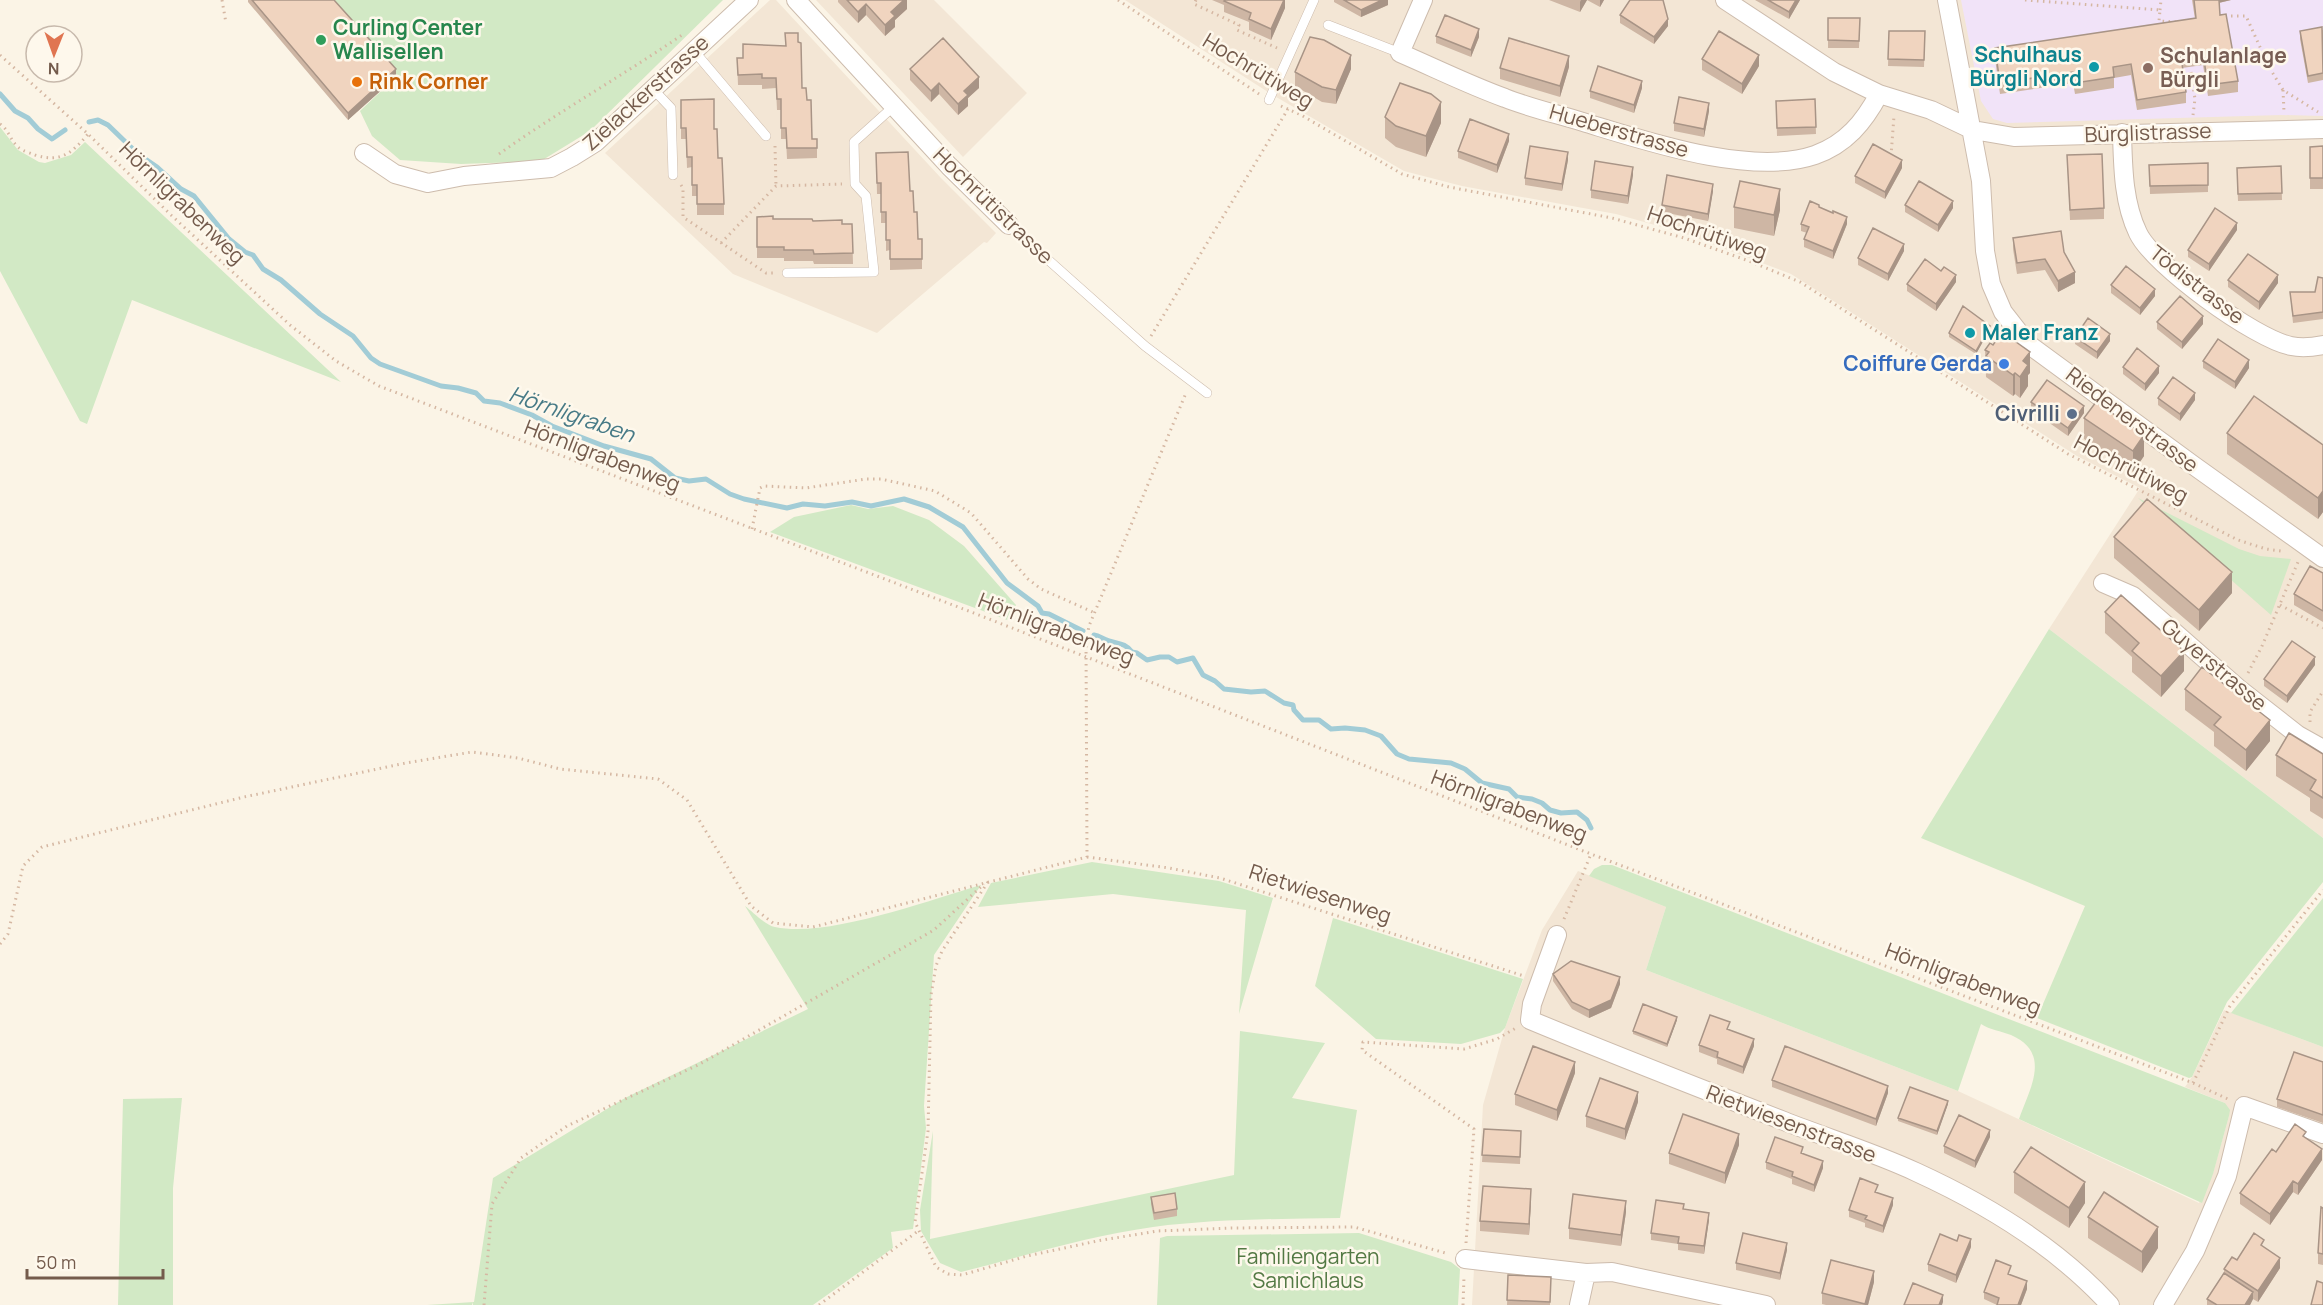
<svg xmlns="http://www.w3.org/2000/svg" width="2323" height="1305" font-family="Manrope,sans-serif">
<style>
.residential{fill:#f3e6d5}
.education{fill:#f1e3f8}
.green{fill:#d2e9c5}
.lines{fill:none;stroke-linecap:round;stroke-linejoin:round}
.stream{stroke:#a2ccd6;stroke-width:5}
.lane-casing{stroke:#cdbcad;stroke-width:10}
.street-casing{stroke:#cdbcad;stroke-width:20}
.path{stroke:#d5b7a2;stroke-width:3;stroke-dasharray:1.5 4.5;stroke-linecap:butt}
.lane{stroke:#fff;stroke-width:9}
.street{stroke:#fff;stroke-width:18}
.wall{fill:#ceb6a4}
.shaded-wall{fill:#a89486}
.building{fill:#f0d4bf;stroke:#a89486;stroke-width:1.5}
.leisure-dot{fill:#2e9e5b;stroke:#fef8ec;stroke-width:2}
.culture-dot{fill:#0f9aa8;stroke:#fef8ec;stroke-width:2}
.education-dot{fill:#8d6e63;stroke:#fef8ec;stroke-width:2}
.food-dot{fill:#e8710a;stroke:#fef8ec;stroke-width:2}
.shop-dot{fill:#3f7fe0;stroke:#fef8ec;stroke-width:2}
.service-dot{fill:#5c6f8a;stroke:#fef8ec;stroke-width:2}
.labels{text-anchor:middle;stroke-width:5;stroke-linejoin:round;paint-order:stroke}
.leisure-label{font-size:21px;font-weight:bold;fill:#27864d;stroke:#fef8ec;text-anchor:start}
.culture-label{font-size:21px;font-weight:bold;fill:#0d838f;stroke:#fef8ec;text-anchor:end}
.education-label{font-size:21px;font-weight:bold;fill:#785e54;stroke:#fef8ec;text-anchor:start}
.street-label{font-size:21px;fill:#745b4c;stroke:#fef8ec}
.food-label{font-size:21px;font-weight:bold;fill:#c56008;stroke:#fef8ec;text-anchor:start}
.shop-label{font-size:21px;font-weight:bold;fill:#366cbe;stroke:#fef8ec;text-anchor:end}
.service-label{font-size:21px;font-weight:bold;fill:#4e5e75;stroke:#fef8ec;text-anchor:end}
.park-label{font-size:21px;fill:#537944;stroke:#fef8ec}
.water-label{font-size:22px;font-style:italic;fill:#477a86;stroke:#fef8ec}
</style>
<rect width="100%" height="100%" fill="#fbf4e6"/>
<path class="residential" d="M770 0H776L941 178 996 233 987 243 984 242 877 333 733 274 605 153Z
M816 0H934L1027 93 963 157Z
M1125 0H2323V838L2049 629 2140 488 2077 456 1791 274 1683 233 1616 214 1462 186 1404 171 1271 94Z
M1578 871 1666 907 1646 970 1958 1091 2199 1203 2213 1173 2229 1116 2225 1103 2185 1087 2192 1077 2224 1010 2323 1047V1305H1472L1483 1105 1505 1028 1542 930Z"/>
<path class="education" d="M1961 0H2323V116L2281 115 2007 123 1993 119 1981 101Z"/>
<path class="green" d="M331 0H723L590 131 541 161 461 164 400 160 372 136 360 111 397 76Z
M0 127 18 150 39 162 45 163 71 155 85 142 341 382 132 300 87 424 80 421 0 271Z
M2138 498 2239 549 2260 556 2291 559 2271 615Z
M851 505 868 509 893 506 929 520 964 546 1016 605 1010 621 770 532 794 517Z
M2049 629 2323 838V882L2227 1002 2192 1077 2189 1078 2037 1018 2085 906 1921 838Z
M1092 862 1219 881 1273 898 1239 1014 1246 910 1113 894 978 907 991 883Z
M1602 865H1612L2225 1103 2230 1110 2229 1116 2213 1174 2202 1203 2019 1119C2030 1088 2052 1053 2011 1035 2001 1031 1990 1030 1981 1024L1958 1091 1646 970 1666 907 1589 876 1594 869Z
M981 885 934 955 924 1106 926 1128 913 1229 891 1232 893 1248 813 1305H473V1302L472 1305H427L474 1302 493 1178 625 1098 808 1009 745 906C753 912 765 925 775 927 828 938 926 901 981 885Z
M2323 898V1047L2231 1013Z
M1333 918 1523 979 1505 1028 1500 1033 1461 1044 1376 1039 1315 986Z
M1240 1031 1325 1043 1292 1098 1357 1110 1340 1218C1277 1219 1215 1219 1153 1227 1088 1236 1024 1256 961 1272L940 1263 921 1231 920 1210 933 1131 930 1239 1234 1175Z
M182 1098 173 1188V1305H118L123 1099Z
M1359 1233 1451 1262 1460 1269 1458 1305H1157L1160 1238 1167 1236Z"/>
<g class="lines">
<path class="stream" d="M0 94 15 111 28 118 38 129 52 139 65 130
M89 122 98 120 108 125 138 154 157 167 181 189 194 196 229 239 245 252 253 255 263 269 281 280 320 314 353 336 371 358 380 364 441 386 458 388 476 393 484 401 500 403 532 415 552 426 604 446 651 459 675 478 689 481 706 479 730 494 744 499 787 508 803 504 825 506 852 502 871 506 904 499 929 507 963 527 1007 583 1038 606 1042 613 1049 614 1083 631
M1094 635C1100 636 1102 639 1109 641 1119 644 1125 643 1132 652L1137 653 1147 660 1160 657H1169L1177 662 1193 658 1203 675 1215 681 1224 689 1251 692 1265 691 1284 703 1293 705 1294 710 1303 720H1319L1331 729 1345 728 1365 730 1381 736 1397 754 1409 759 1451 763 1465 769 1482 783 1509 789 1517 797 1532 799 1542 803 1550 810 1561 813 1577 812 1587 820 1591 828"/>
<g class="lane-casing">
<path id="lane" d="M1328 25 1400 53
M694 51 766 136
M652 88 671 108 673 175
M1269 100 1314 0
M1009 225 1145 346 1207 393
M787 273 874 272 866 196 855 184 854 142 893 107"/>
</g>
<g class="street-casing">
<path id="street" d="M796 0 949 166 1009 225
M1423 0 1400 53C1435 68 1469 85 1505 98 1530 108 1557 114 1583 122 1646 141 1751 177 1815 155 1846 144 1864 122 1879 94
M1725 0 1834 72 1879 94 1931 110 1973 130 2014 137 2323 129
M1947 0 1981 181 1985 251 1991 284 2003 312 2028 344 2193 465 2323 558
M2122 133C2123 166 2123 202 2138 233 2153 265 2255 339 2291 346 2301 348 2313 347 2323 345
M364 153 395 174 428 183 464 176 551 168 572 157 596 142 749 0
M2103 583 2133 596 2238 688 2298 735 2323 749
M1557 935 1532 1004 1530 1020C1614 1055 1699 1088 1784 1121 1827 1138 1873 1152 1916 1172 1986 1204 2058 1248 2110 1305
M1465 1259 1586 1273
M1579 1305 1586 1273 1612 1272 1766 1305
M2163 1305 2195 1251 2227 1176 2244 1106 2323 1134"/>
</g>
<path class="path" d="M222 0 226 23
M1118 0 1259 94
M1196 0 1194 4 1239 25 1237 30 1277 48
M2025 0 2160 10 2159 21 2176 22
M2160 10 2161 0
M2225 16H2246L2269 67 2283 90 2318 112
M0 55 88 134 171 215 290 325 336 361 379 386 966 610 1591 854 2193 1083 2230 1100
M2191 72 2195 99 2193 115
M2283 90 2284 112
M1281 106 1301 115 1402 174 1449 187 1612 218 1684 238 1749 261 1800 282 2068 454 2238 540 2266 549 2281 551
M0 124C9 130 10 140 18 147 22 151 30 153 35 155 61 163 72 153 88 134
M775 146 776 186
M499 154C558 112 622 76 682 35
M1891 156 1894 116
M681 185 683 188V217L766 273H774
M721 243 776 186 842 184
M1151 336 1288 109
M752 529 760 488 764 486 806 488 866 479H881L935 491 971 513 1028 579 1041 589 1095 613
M2280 605 2323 628
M2248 673 2262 646 2298 562
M2310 722V712L2323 691
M1087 857 1169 868 1220 878 1524 976
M988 882 942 951 936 966 931 995 928 1131 915 1222 936 1267 948 1274 962 1275 1027 1256 1097 1241 1157 1231 1231 1228 1354 1227 1449 1254
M1564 919 1591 854
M0 944 8 934 23 866 42 847 244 797 406 763 472 752 518 758 560 769 658 779 687 800 751 906 773 923 813 927 1087 857 1086 642 1089 626 1186 393
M2193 1083 2230 1006 2323 890
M1466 1243 1474 1129 1362 1050 1363 1042 1464 1049 1497 1039 1516 1028
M484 1305 492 1204 521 1158 567 1126 698 1065 934 930 984 884
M819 1305 918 1231
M1463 1305 1464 1277"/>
<use href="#lane" class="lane"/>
<use href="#street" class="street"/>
</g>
<path class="wall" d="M248 0H334L396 77 348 120 248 2Z
M838 0H907V9L895 20V27L885 36 866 15 858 23 838 2Z
M1212 0H1285V8L1271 40 1249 30V22L1224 12V5Z
M1334 0H1388V5L1361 17 1334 2Z
M1549 0H1604L1600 7 1587 0 1580 12Z
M1755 0H1800L1789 19Z
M2192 0H2231L2219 3 2220 15 2238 81V92L2208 96 2203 65 2182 68 2186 92V103L2137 110 2131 75 2114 78V88L2075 94 2073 83 2000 94 1995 59V48L2195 19Z
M1620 15 1668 26 1654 44 1620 23Z
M1828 18H1860L1859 48H1828Z
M2323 30V80L2308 83 2300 39V31Z
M1889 31H1925L1924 67 1888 66Z
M1436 36 1479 37 1471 57 1436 43Z
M737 58 802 88 807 100 812 139H817V158L787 159 786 139H781V110H777L776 88 762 89V85H738Z
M1702 59 1759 66 1742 94 1702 70Z
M1569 67 1560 97 1500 79V68Z
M910 69 979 88 968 98V106L958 115 939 94 931 102 910 80Z
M1351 69 1336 104 1322 102 1295 86V72Z
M1642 88 1634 113 1590 98V91Z
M1815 99 1816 134 1777 136 1776 101Z
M681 100 714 129 724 204V215H697V196H692V167L687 168 686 139H681Z
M1709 111 1704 137 1674 131V123Z
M1385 117 1441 123 1426 157 1396 147 1385 138Z
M1509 141 1497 173 1458 158V151Z
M2323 146V189H2310V147Z
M876 153 910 191 918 239H922V269L890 270V250L886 251V223H881V194H877Z
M2067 155 2104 208V219L2070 220Z
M1568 160 1562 191 1525 185V178Z
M2208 163V192L2150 194 2149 165Z
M2281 166 2282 200 2238 201 2237 175Z
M1902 168 1885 199 1855 183V176Z
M1633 175 1628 204 1591 198V190Z
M1713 191 1708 221 1662 212V205Z
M1905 205 1953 208 1938 232 1905 212Z
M1734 207 1780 210 1774 236 1734 228Z
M1819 207 1847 224 1833 259 1804 247V239L1807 233 1801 231V224Z
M757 217 773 219 813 221 842 224H852L853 264H814L813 261H784V258H757Z
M2237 230 2209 271 2188 257V250Z
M2013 238 2064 252 2075 283 2058 292 2045 270 2017 274 2013 249Z
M1904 251 1888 281 1858 265V258Z
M2323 278V319L2293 323 2290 292H2315Z
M2228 280 2278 283 2259 310 2228 287Z
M1956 282 1936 311 1907 291V284Z
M2111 285 2155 296 2140 315 2111 293Z
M2157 322 2203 324 2182 349 2157 329Z
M1990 329 1976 354 1949 337V333Z
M2075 337 2110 341 2097 359 2075 344Z
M1985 350 2030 373 2028 375V386L2020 398 2015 394 2013 396 1986 377Z
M2203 361 2249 368 2235 389 2203 368Z
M2123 367 2159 373 2145 391 2123 374Z
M2158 398 2195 400 2180 421 2158 405Z
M2031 402 2084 413 2068 436 2031 410Z
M2084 418 2144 456 2133 472 2084 439Z
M2227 433 2323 445V512L2318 519 2227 454Z
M2114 537 2232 593 2199 631 2114 558Z
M2323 573V622L2294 605V594Z
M2105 612 2184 671 2161 697 2132 672V657L2105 633Z
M2315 665 2287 703 2264 686V679Z
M2185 689 2270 741 2246 771 2214 746V732L2185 710Z
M2323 754V819L2310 811V798L2276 776V755Z
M1553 974 1620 984 1611 1008 1589 1018 1572 1009 1553 981Z
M1677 1020 1667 1047 1633 1034V1031Z
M1730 1030 1754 1046 1743 1074 1717 1064V1059L1699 1052V1045Z
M2323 1062V1123L2277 1107V1099Z
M1575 1073 1557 1121 1515 1105V1094Z
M1772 1080 1888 1093 1876 1126 1772 1087Z
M1638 1102 1625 1140 1586 1127V1116Z
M1948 1104 1937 1135 1898 1121V1118Z
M1484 1129 1521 1131 1520 1164 1482 1162Z
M1990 1137 1975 1168 1944 1153V1146Z
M2306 1138 2322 1160 2298 1195 2293 1192 2270 1225 2240 1204V1193L2276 1152Z
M1739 1145 1725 1184 1669 1164V1153Z
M1803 1153 1823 1168 1814 1192 1792 1184V1179L1766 1169V1162Z
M2014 1172 2085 1203 2069 1228 2014 1193Z
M1878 1193 1893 1205 1883 1233 1865 1227V1223L1849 1217V1210Z
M1151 1197 1177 1209V1216L1154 1220 1151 1204Z
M1531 1200 1529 1235 1480 1231V1221Z
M2323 1208V1265L2318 1264V1253Z
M1684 1209 1709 1220 1704 1254 1678 1250V1244L1651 1240V1233Z
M1626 1212 1621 1246 1569 1239V1228Z
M2088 1217 2158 1248 2142 1273 2088 1238Z
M1971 1247 1956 1283 1928 1271V1264Z
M2264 1247 2280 1268 2258 1302 2253 1299 2250 1305H2207V1299L2224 1273V1269L2237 1260Z
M1787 1250 1780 1280 1736 1270V1263Z
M2011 1274V1275L2027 1289 2021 1305H1997L1984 1299V1292Z
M1508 1275 1551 1277 1550 1305H1507Z
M1874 1282 1868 1305H1826L1822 1304V1293Z"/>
<path class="shaded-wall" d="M904 0H907V9L895 20V27L885 36V25L891 12Z
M1284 0H1285V8L1271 40V29Z
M1382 0H1388V5L1361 17V10Z
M1581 0H1587L1580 12V2Z
M1600 0H1604L1600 7Z
M1796 0H1800L1789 19V12Z
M2218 0H2231L2218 3Z
M866 4V15L858 23V12Z
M1668 19V26L1654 44V37Z
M1479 29V37L1471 57V50Z
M1351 55V69L1336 104V90Z
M1759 55V66L1742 94V84Z
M1569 56V67L1560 97V86Z
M396 69V77L348 120V113Z
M979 77V88L968 98V106L958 115V104L964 91Z
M1642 81V88L1634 113V105Z
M939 83V94L931 102V91Z
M1441 102V123L1426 157V136Z
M1709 103V111L1704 137V129Z
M1509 134V141L1497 173V165Z
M1568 152V160L1562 191V184Z
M1902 160V168L1885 199V192Z
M1633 167V175L1628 204V196Z
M1713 184V191L1708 221V214Z
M1780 189V210L1774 236V215Z
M1953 201V208L1938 232V225Z
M1847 217V224L1833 259V251Z
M2237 223V230L2209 271V264Z
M1904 244V251L1888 281V274Z
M2075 272V283L2058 292V281Z
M1956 275V282L1936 311V304Z
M2278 275V283L2259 310V302Z
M2155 289V296L2140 315V308Z
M2203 316V324L2182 349V342Z
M1990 326V329L1976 354V351Z
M2110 334V341L2097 359V352Z
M2030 352V373L2028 375V386L2020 398V377L2023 361Z
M2249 360V368L2235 389V382Z
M2159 366V373L2145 391V384Z
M2015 373V394L2013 396V375Z
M2195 393V400L2180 421V414Z
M2084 406V413L2068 436V428Z
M2144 435V456L2133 472V451Z
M2323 491V512L2318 519V498Z
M2232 572V593L2199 631V610Z
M2184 651V671L2161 697V676Z
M2315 657V665L2287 703V696Z
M2270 720V741L2246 771V750Z
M1620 977V984L1611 1008 1589 1018V1010Z
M1677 1017V1020L1667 1047V1044Z
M1754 1039V1046L1743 1074V1067Z
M1575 1062V1073L1557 1121V1110Z
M1888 1086V1093L1876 1126V1119Z
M1638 1092V1102L1625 1140V1129Z
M1948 1101V1104L1937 1135V1131Z
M1990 1130V1137L1975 1168V1161Z
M1739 1134V1145L1725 1184V1173Z
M2322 1149V1160L2298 1195V1184Z
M1823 1161V1168L1814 1192V1185Z
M2293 1181V1192L2270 1225V1214Z
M2085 1182V1203L2069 1228V1208Z
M1531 1189V1200L1529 1235V1224Z
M1893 1198V1205L1883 1233V1226Z
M1626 1201V1212L1621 1246V1235Z
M1709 1213V1220L1704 1254V1246Z
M2158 1227V1248L2142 1273V1252Z
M1971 1239V1247L1956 1283V1275Z
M1787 1243V1250L1780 1280V1273Z
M2280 1258V1268L2258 1302V1291Z
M1874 1271V1282L1868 1305H1865Z
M2027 1281V1289L2021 1305H2018Z
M2253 1292V1299L2250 1305H2245Z
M1943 1295V1302L1942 1305H1939Z"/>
<path class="building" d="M252 0H334L396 69 348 113Z
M847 0H904L891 12 895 16 885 25 866 4 858 12Z
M1225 0H1284L1271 29 1249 19 1251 13 1224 1Z
M1344 0H1382L1361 10Z
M1630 0H1663L1668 19 1654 37 1620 15Z
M1768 0H1796L1789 12Z
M2194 0H2219L2220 15 2226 14 2238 81 2208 85 2203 54 2181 57 2186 92 2137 100 2131 64 2113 67 2114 77 2075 83 2073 72 2000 83 1995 48 2196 18Z
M1445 15 1479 29 1471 50 1436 36Z
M1828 18H1860L1859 41 1828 40Z
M2322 27 2323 73 2308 76 2300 31Z
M1719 31 1759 55 1742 84 1702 59Z
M1889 31H1925L1924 60 1888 59Z
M785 33H798V42L801 43 802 88H806L807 100H811L812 139H817V148H787L786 128H781V99H777L776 78H762V74L738 75 737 58H743V44L786 46Z
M1310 37 1324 40 1351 55 1336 90 1322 87 1295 72Z
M943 38 979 77 964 91 968 95 958 104 939 83 931 91 910 69Z
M1509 38 1569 56 1560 86 1500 68Z
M1598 66 1642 81 1634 105 1590 91Z
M1400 83 1431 94 1441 102 1426 136 1396 126 1385 117Z
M1679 97 1709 103 1704 129 1674 123Z
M714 99V129H717L718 158H722L724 204H697V185H692V157H687L686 128H681V100Z
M1815 99 1816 127 1777 128 1776 101Z
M1470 119 1509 134 1497 165 1458 151Z
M1873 144 1902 160 1885 192 1855 176Z
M1530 146 1568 152 1562 184 1525 178Z
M2323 146V178H2310V147Z
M908 152 910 191H913L914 212H917L918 239H922V259H890V240H886V212H881V183H877L876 153Z
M2102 154 2104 208 2070 210 2067 155Z
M1595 161 1633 167 1628 196 1591 190Z
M2208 163V185L2150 186 2149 165Z
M2281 166 2282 193 2238 194 2237 168Z
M1667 175 1713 184 1708 214 1662 205Z
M1740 181 1780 189 1774 215 1734 207Z
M1919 181 1953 201 1938 225 1905 205Z
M1810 201 1819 205V207L1833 213V211L1847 217 1833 251 1804 239 1809 227 1801 224Z
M2215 208 2237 223 2209 264 2188 250Z
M773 216V219H812L813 221 842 220V224H852L853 253 814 254 813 250H784V247H757V217Z
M1873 228 1904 244 1888 274 1858 258Z
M2061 231 2064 252 2075 272 2058 281 2045 259 2017 263 2013 238Z
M2248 254 2278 275 2259 302 2228 280Z
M1925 259 1941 271 1944 267 1956 275 1936 304 1907 284Z
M2126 266 2155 289 2140 308 2111 285Z
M2318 277 2323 278V312L2293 316 2290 292H2315Z
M2180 296 2203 316 2182 342 2157 322Z
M1963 306 1990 326 1976 351 1949 333Z
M2088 318 2110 334 2097 352 2075 337Z
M2002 332 2030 352 2023 361 2028 365 2020 377 2015 373 2013 375 1986 356 1989 352 1985 350 1990 343 1993 345Z
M2218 339 2249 360 2235 382 2203 361Z
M2137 348 2159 366 2145 384 2123 367Z
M2173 377 2195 393 2180 414 2158 398Z
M2047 380 2084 406 2068 428 2031 402Z
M2254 396 2323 445V491L2318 498 2227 433Z
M2096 402 2144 435 2133 451 2084 418Z
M2147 499 2232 572 2199 610 2114 537Z
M2310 566 2323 573V611L2294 594Z
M2121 595 2184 651 2161 676 2132 651 2139 643 2105 612Z
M2292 641 2315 657 2287 696 2264 679Z
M2202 667 2270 720 2246 750 2214 725 2221 717 2185 689Z
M2289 733 2323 754V798L2310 790 2316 780 2276 755Z
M1571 961 1620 977 1611 1000 1589 1010 1572 1002 1553 974Z
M1643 1004 1677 1017 1667 1044 1633 1031Z
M1710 1015 1730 1022 1727 1029 1754 1039 1743 1067 1717 1057 1718 1052 1699 1045Z
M1533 1046 1575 1062 1557 1110 1515 1094Z
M1785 1046 1888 1086 1876 1119 1772 1080Z
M2294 1052 2323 1062V1115L2277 1099Z
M1600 1078 1638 1092 1625 1129 1586 1116Z
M1910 1087 1948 1101 1937 1131 1898 1118Z
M1683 1114 1739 1134 1725 1173 1669 1153Z
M1959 1115 1990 1130 1975 1161 1944 1146Z
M2295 1124 2306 1132 2303 1136 2322 1149 2298 1184 2293 1181 2270 1214 2240 1193 2272 1149 2276 1152Z
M1484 1129 1521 1131 1520 1157 1482 1155Z
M1775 1137 1803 1147 1801 1153 1823 1161 1814 1185 1792 1176 1793 1172 1766 1162Z
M2031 1147 2085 1182 2069 1208 2014 1172Z
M1860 1178 1878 1185 1875 1192 1893 1198 1883 1226 1865 1219 1867 1216 1849 1210Z
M1483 1186 1531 1189 1529 1224 1480 1221Z
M2104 1192 2158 1227 2142 1252 2088 1217Z
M1175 1193 1177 1209 1154 1213 1151 1197Z
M1573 1194 1626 1201 1621 1235 1569 1228Z
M1656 1200 1684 1204 1683 1209 1709 1213 1704 1246 1678 1243 1679 1237 1651 1233Z
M2321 1207 2323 1208V1254L2318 1253Z
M1743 1233 1787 1243 1780 1273 1736 1263Z
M2254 1233 2264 1240 2261 1245 2280 1258 2258 1291 2224 1269 2232 1257 2237 1260Z
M1940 1234 1957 1241 1959 1235 1971 1239 1956 1275 1928 1264Z
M1831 1260 1874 1271 1865 1304 1822 1293Z
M1996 1260 2011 1266 2008 1274 2027 1281 2018 1305H1997L1999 1298 1984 1292Z
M2224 1273 2253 1292 2245 1305H2217L2207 1299Z
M1508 1275 1551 1277 1550 1302 1507 1300Z
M2317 1281 2323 1283V1305H2311Z
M1913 1283 1943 1295 1939 1305H1904Z"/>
<circle class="leisure-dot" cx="321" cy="40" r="6"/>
<g class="culture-dot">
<circle cx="2094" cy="67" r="6"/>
<circle cx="1970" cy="333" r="6"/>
</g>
<circle class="education-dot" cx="2148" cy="68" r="6"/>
<circle class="food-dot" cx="357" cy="82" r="6"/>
<circle class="shop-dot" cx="2004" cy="364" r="6"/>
<circle class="service-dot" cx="2072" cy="414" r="6"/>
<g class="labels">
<g class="leisure-label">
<text x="333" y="35">Curling Center<tspan x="333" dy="24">Wallisellen</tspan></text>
</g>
<g class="culture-label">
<text x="2082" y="62">Schulhaus<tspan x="2082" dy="24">Bürgli Nord</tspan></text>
<text x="1982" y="340" text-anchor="start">Maler Franz</text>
</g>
<g class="education-label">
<text x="2160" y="63">Schulanlage<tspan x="2160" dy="24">Bürgli</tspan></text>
</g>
<g class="street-label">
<text transform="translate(1258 71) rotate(31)" y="7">Hochrütiweg</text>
<text transform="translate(646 93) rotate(-42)" y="7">Zielackerstrasse</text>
<text transform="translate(1619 131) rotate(16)" y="7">Hueberstrasse</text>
<text transform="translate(2148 133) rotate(-2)" y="7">Bürglistrasse</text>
<text transform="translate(182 203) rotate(44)" y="7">Hörnligrabenweg</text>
<text transform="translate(993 206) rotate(44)" y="7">Hochrütistrasse</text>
<text transform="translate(1707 233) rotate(19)" y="7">Hochrütiweg</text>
<text transform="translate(2197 285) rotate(38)" y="7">Tödistrasse</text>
<text transform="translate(2132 420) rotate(37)" y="7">Riedenerstrasse</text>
<text transform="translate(602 456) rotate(21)" y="7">Hörnligrabenweg</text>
<text transform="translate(2131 469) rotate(27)" y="7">Hochrütiweg</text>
<text transform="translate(1056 629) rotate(21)" y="7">Hörnligrabenweg</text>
<text transform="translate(2214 665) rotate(40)" y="7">Guyerstrasse</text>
<text transform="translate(1509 806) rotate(21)" y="7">Hörnligrabenweg</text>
<text transform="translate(1320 894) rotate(18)" y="7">Rietwiesenweg</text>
<text transform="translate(1963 979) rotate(21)" y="7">Hörnligrabenweg</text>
<text transform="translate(1791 1124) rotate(21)" y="7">Rietwiesenstrasse</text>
</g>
<g class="food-label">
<text x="369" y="89">Rink Corner</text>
</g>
<g class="shop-label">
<text x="1992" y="371">Coiffure Gerda</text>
</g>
<g class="service-label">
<text x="2060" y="421">Civrilli</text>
</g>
<g class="park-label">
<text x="1308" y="1264">Familiengarten<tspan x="1308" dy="24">Samichlaus</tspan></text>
</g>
<g class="water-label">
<text transform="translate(572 414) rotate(19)" y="8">Hörnligraben</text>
</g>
</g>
<g transform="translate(54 54) rotate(181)"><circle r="28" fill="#fef8ec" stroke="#c7b9ac" stroke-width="1.5"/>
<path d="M0-4.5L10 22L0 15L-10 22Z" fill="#e07551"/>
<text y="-9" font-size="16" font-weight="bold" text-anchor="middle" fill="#745b4c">N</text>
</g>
<path d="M27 1269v9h136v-9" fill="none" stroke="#745b4c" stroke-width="3"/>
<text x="36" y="1269" font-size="18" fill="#745b4c" stroke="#fef8ec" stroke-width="4.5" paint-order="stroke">50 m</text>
</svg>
